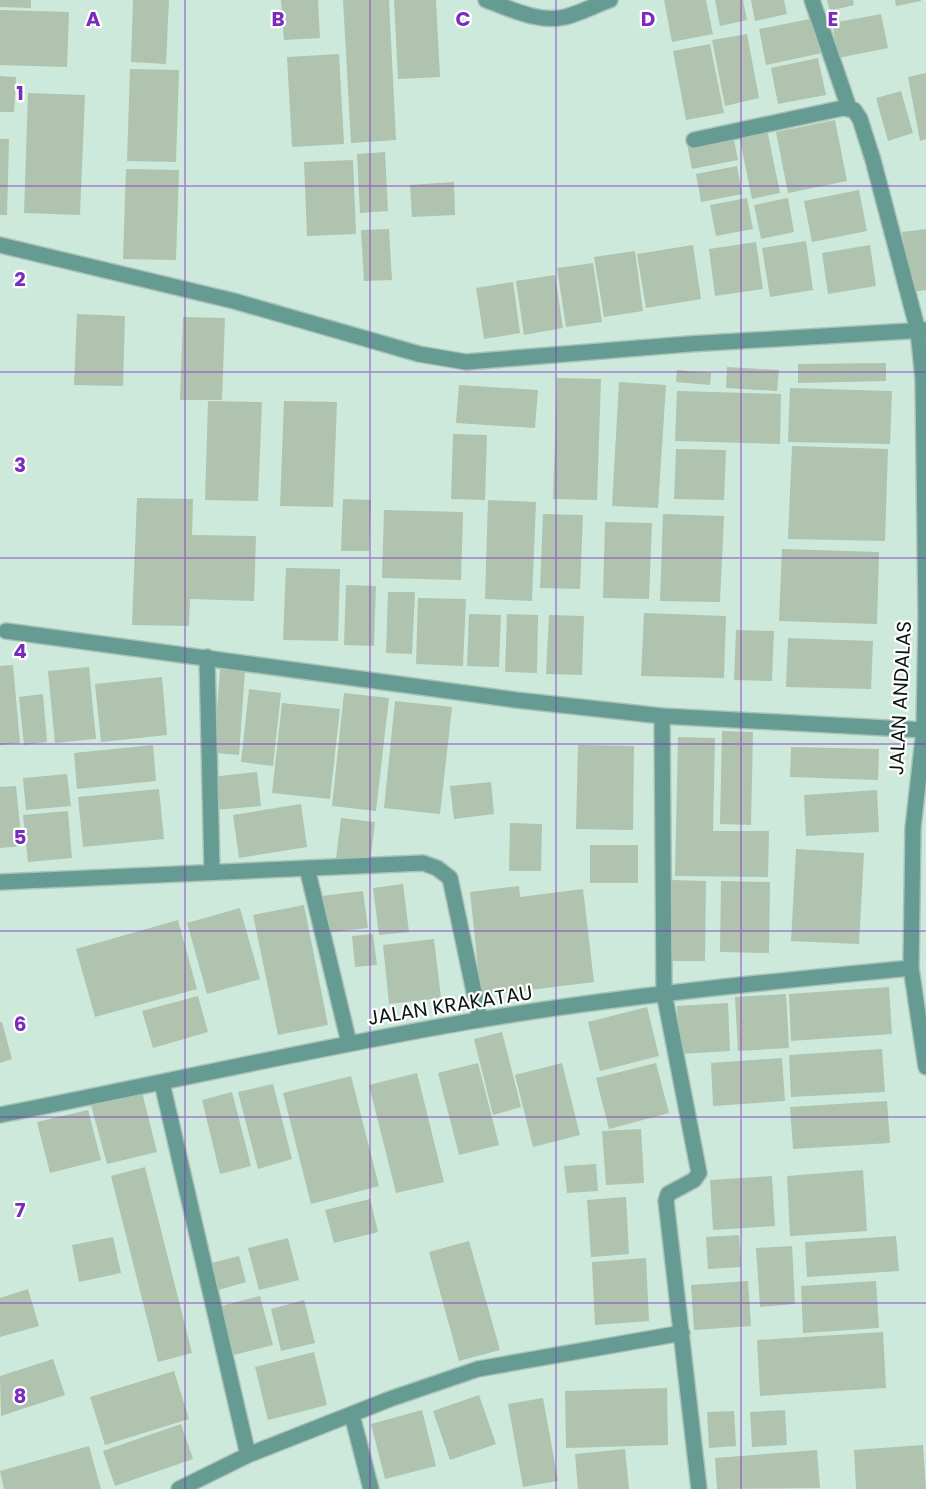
<svg xmlns="http://www.w3.org/2000/svg" width="926" height="1489" font-family="Poppins,sans-serif">
<style>
.building{fill:#afc3af}
.lines{fill:none;stroke-linecap:round;stroke-linejoin:round}
.minor-casing{stroke:#aac3b7;stroke-width:18}
.minor{stroke:#659b92;stroke-width:15}
.grid{fill:none;stroke:#7b2cbf;stroke-width:1.5;stroke-opacity:0.55}
.labels{text-anchor:middle;stroke-width:4.5;stroke-linejoin:round;paint-order:stroke}
.street-label{font-size:20px;fill:#0c1611;stroke:#fff}
.grid-label{font-size:20px;text-anchor:middle;font-weight:bold;fill:#7b2cbf;stroke:#fff;stroke-width:4.5;stroke-linejoin:round;paint-order:stroke}
</style>
<rect width="100%" height="100%" fill="#cde9db"/>
<path class="building" d="M0 0H31V8L0 7Z
M133 0H169L166 64 131 62Z
M281 0H318L320 38 284 40Z
M343 0H389L396 140 351 143Z
M394 0H436L440 77 398 79Z
M664 0H706L713 34 672 42Z
M715 0H743L747 20 720 26Z
M751 0H784L787 14 755 21Z
M827 0H853L854 5 830 11Z
M895 0H921V1L896 6Z
M0 10 69 12 67 67 0 65Z
M881 14 888 48 838 58 832 23Z
M815 18 822 53 766 65 759 29Z
M747 34 759 98 725 106 712 40Z
M710 44 724 113 686 120 673 51Z
M339 54 344 144 292 147 287 57Z
M818 58 826 95 778 104 771 68Z
M130 69 179 70 176 162 127 161Z
M926 73V139L920 141 908 77Z
M0 76 16 77 14 112H0Z
M901 91 913 133 888 141 876 98Z
M28 93 85 95 80 215 24 213Z
M835 120 847 181 788 193 776 132Z
M767 129 780 193 752 199 739 135Z
M733 135 738 160 692 169 687 144Z
M0 139H9L7 215H0Z
M385 152 388 211 360 213 357 154Z
M353 160 356 234 307 236 304 162Z
M737 166 742 194 701 202 696 174Z
M126 169 179 170 176 260 123 259Z
M454 182 455 215 412 217 410 185Z
M859 190 867 231 812 242 804 201Z
M747 198 753 229 716 236 710 205Z
M788 198 794 232 761 239 754 205Z
M389 229 392 280 364 281 361 230Z
M926 229V290L912 292 902 232Z
M806 241 813 290 770 297 762 248Z
M756 242 763 289 715 296 709 249Z
M693 245 701 299 646 308 637 254Z
M870 245 876 286 828 294 822 253Z
M635 251 643 311 604 317 594 257Z
M593 263 602 322 566 327 557 268Z
M555 275 563 328 524 335 516 281Z
M513 282 520 333 484 339 476 288Z
M77 314 125 316 123 386 74 385Z
M183 317 225 318 222 400H180Z
M886 363V381L798 383V364Z
M727 367 779 370 777 391 726 388Z
M677 370 711 373 710 385 676 382Z
M557 378 601 379 597 500 553 499Z
M619 382 666 385 658 508 612 506Z
M459 385 538 390 535 428 456 423Z
M790 388 892 391 890 444 788 442Z
M677 391 781 394 780 444 675 441Z
M208 401 262 402 258 501 205 500Z
M284 401 337 402 333 507 280 506Z
M453 434 487 435 485 500 451 499Z
M792 446 888 449 885 541 788 539Z
M676 449 726 450 724 500 674 499Z
M137 498 193 499 192 535 256 536 254 601 190 599 189 626 132 625Z
M343 499 371 500 369 551H341Z
M488 500 536 502 532 601 485 599Z
M384 510 463 512 461 580 382 578Z
M543 514 583 515 580 589 540 588Z
M663 514 724 516 720 602 660 601Z
M605 522 652 523 649 599 603 598Z
M782 549 879 552 877 624 779 621Z
M286 568 340 569 338 641 283 640Z
M346 585 376 586 374 646 344 645Z
M388 592H415L412 654 386 653Z
M418 598 466 599 463 666 416 664Z
M644 613 726 616 724 678 641 676Z
M469 614 501 615 499 667 467 666Z
M507 614 538 615 537 673 505 672Z
M549 615 584 616 582 675 546 674Z
M736 630 774 631 772 681 734 680Z
M788 638 873 641 871 689 786 687Z
M13 665 20 743 0 745V666Z
M89 667 96 739 55 743 48 671Z
M220 669 245 671 239 755 214 753Z
M162 677 167 735 101 742 95 684Z
M249 689 281 693 273 766 241 762Z
M344 693 389 698 376 811 332 806Z
M43 694 47 742 24 745 19 697Z
M395 701 452 707 440 814 384 808Z
M282 703 340 709 330 799 272 793Z
M722 731 753 732 751 825 720 824Z
M678 737 715 738 713 831H769L768 877 675 876Z
M153 745 156 781 77 789 74 753Z
M578 745 634 746 633 830 576 829Z
M791 747 879 749 878 780 790 777Z
M257 772 261 806 214 810 211 777Z
M67 774 71 806 26 810 23 778Z
M491 782 494 814 454 819 450 786Z
M16 786 22 846 0 848V787Z
M159 789 164 839 83 847 78 797Z
M877 790 879 832 806 836 804 795Z
M301 804 307 847 239 858 233 815Z
M68 811 72 858 28 862 23 815Z
M341 818 375 822 370 863 336 859Z
M510 823 542 824 541 871H509Z
M590 845H638V883H590Z
M796 849 864 853 859 944 791 941Z
M671 880 706 881 705 961H670Z
M721 881 770 882 769 953 720 952Z
M403 884 409 932 379 935 373 888Z
M519 886 520 897 583 889 594 982 481 996 470 892Z
M363 891 368 928 325 933 321 896Z
M304 905 328 1025 278 1035 253 915Z
M240 908 260 979 207 994 187 923Z
M178 920 197 989 95 1017 76 949Z
M373 934 377 965 355 967 352 936Z
M434 939 441 998 389 1004 383 945Z
M889 987 892 1034 791 1041 789 994Z
M786 994 789 1048 738 1051 735 997Z
M198 996 208 1032 153 1048 142 1011Z
M728 1003 730 1051 680 1054 677 1006Z
M647 1007 659 1056 600 1071 588 1022Z
M0 1022H2L12 1059 0 1063Z
M502 1032 521 1107 493 1115 474 1039Z
M882 1049 885 1092 791 1097 789 1055Z
M782 1058 785 1101 713 1106 711 1063Z
M478 1063 499 1145 459 1155 438 1073Z
M562 1063 580 1135 533 1147 515 1075Z
M656 1063 669 1113 609 1129 596 1078Z
M417 1073 444 1182 396 1193 369 1085Z
M351 1076 379 1186 311 1204 283 1093Z
M273 1084 292 1159 258 1169 238 1092Z
M142 1092 157 1152 107 1164 91 1105Z
M232 1092 251 1166 220 1174 202 1100Z
M887 1101 890 1143 793 1149 790 1107Z
M88 1110 101 1160 50 1173 37 1122Z
M641 1129 644 1183 606 1185 602 1131Z
M596 1164 598 1191 567 1193 564 1166Z
M145 1167 192 1353 158 1362 111 1176Z
M863 1170 867 1231 790 1236 787 1176Z
M772 1176 775 1226 713 1230 710 1180Z
M626 1197 629 1254 591 1257 587 1200Z
M370 1199 378 1232 334 1243 325 1210Z
M739 1235 741 1267 708 1269 706 1237Z
M896 1236 899 1271 807 1277 805 1242Z
M113 1237 121 1273 79 1282 72 1245Z
M288 1238 299 1280 259 1290 248 1248Z
M469 1241 500 1350 459 1361 429 1252Z
M792 1246 795 1304 760 1307 756 1248Z
M239 1256 246 1282 215 1291 208 1264Z
M646 1258 649 1321 595 1325 592 1262Z
M748 1281 751 1326 694 1330 691 1285Z
M876 1281 879 1328 803 1333 801 1286Z
M28 1289 39 1326 0 1337V1298Z
M260 1296 273 1345 234 1355 221 1306Z
M304 1300 315 1343 281 1351 271 1309Z
M883 1332 886 1388 760 1396 757 1340Z
M314 1352 327 1405 268 1420 255 1367Z
M53 1359 65 1395 1 1416 0 1376Z
M174 1371 189 1419 105 1445 90 1397Z
M667 1388 668 1445 566 1448 565 1391Z
M479 1395 496 1444 450 1460 433 1411Z
M543 1398 558 1481 523 1487 508 1404Z
M422 1410 436 1466 385 1479 371 1424Z
M785 1410 787 1445 752 1447 750 1412Z
M734 1411 736 1446 709 1448 707 1412Z
M181 1424 193 1459 115 1486 103 1451Z
M923 1445 926 1489H856L854 1450Z
M89 1446 101 1489H4L0 1471Z
M625 1449 629 1489H578L575 1454Z
M817 1450 820 1488 717 1489 715 1458Z"/>
<g class="lines">
<g class="minor-casing">
<path id="minor" d="M486 0C511 9 538 23 565 17 581 13 595 5 610 0
M812 0 849 108
M694 140 843 108 854 110 860 119 873 160 918 331 923 379 926 616 924 730 913 828 911 968 926 1067
M0 245 234 301 419 354 466 362 689 344 926 330
M6 631 516 700 662 716 924 730
M207 657 212 871
M662 716 664 993 699 1173 694 1180 668 1194 666 1201 699 1489
M307 868 349 1043
M0 882 423 863 437 868 450 878 480 1020
M162 1083 248 1455
M0 1115C159 1084 318 1047 478 1020 621 996 766 982 911 968
M352 1415 371 1489
M179 1489 248 1455 390 1399 478 1369 682 1333"/>
</g>
<use href="#minor" class="minor"/>
</g>
<path class="grid" d="M185 0V1489M370 0V1489M556 0V1489M741 0V1489M0 186H926M0 372H926M0 558H926M0 744H926M0 931H926M0 1117H926M0 1303H926"/>
<g class="labels">
<g class="street-label">
<text transform="translate(900 698) rotate(-87)" y="7">JALAN ANDALAS</text>
<text transform="translate(450 1005) rotate(-9)" y="7">JALAN KRAKATAU</text>
</g>
</g>
<g class="grid-label">
<text x="93" y="26">A</text>
<text x="278" y="26">B</text>
<text x="463" y="26">C</text>
<text x="648" y="26">D</text>
<text x="833" y="26">E</text>
<text x="20" y="100">1</text>
<text x="20" y="286">2</text>
<text x="20" y="472">3</text>
<text x="20" y="658">4</text>
<text x="20" y="844">5</text>
<text x="20" y="1031">6</text>
<text x="20" y="1217">7</text>
<text x="20" y="1403">8</text>
</g>
</svg>
